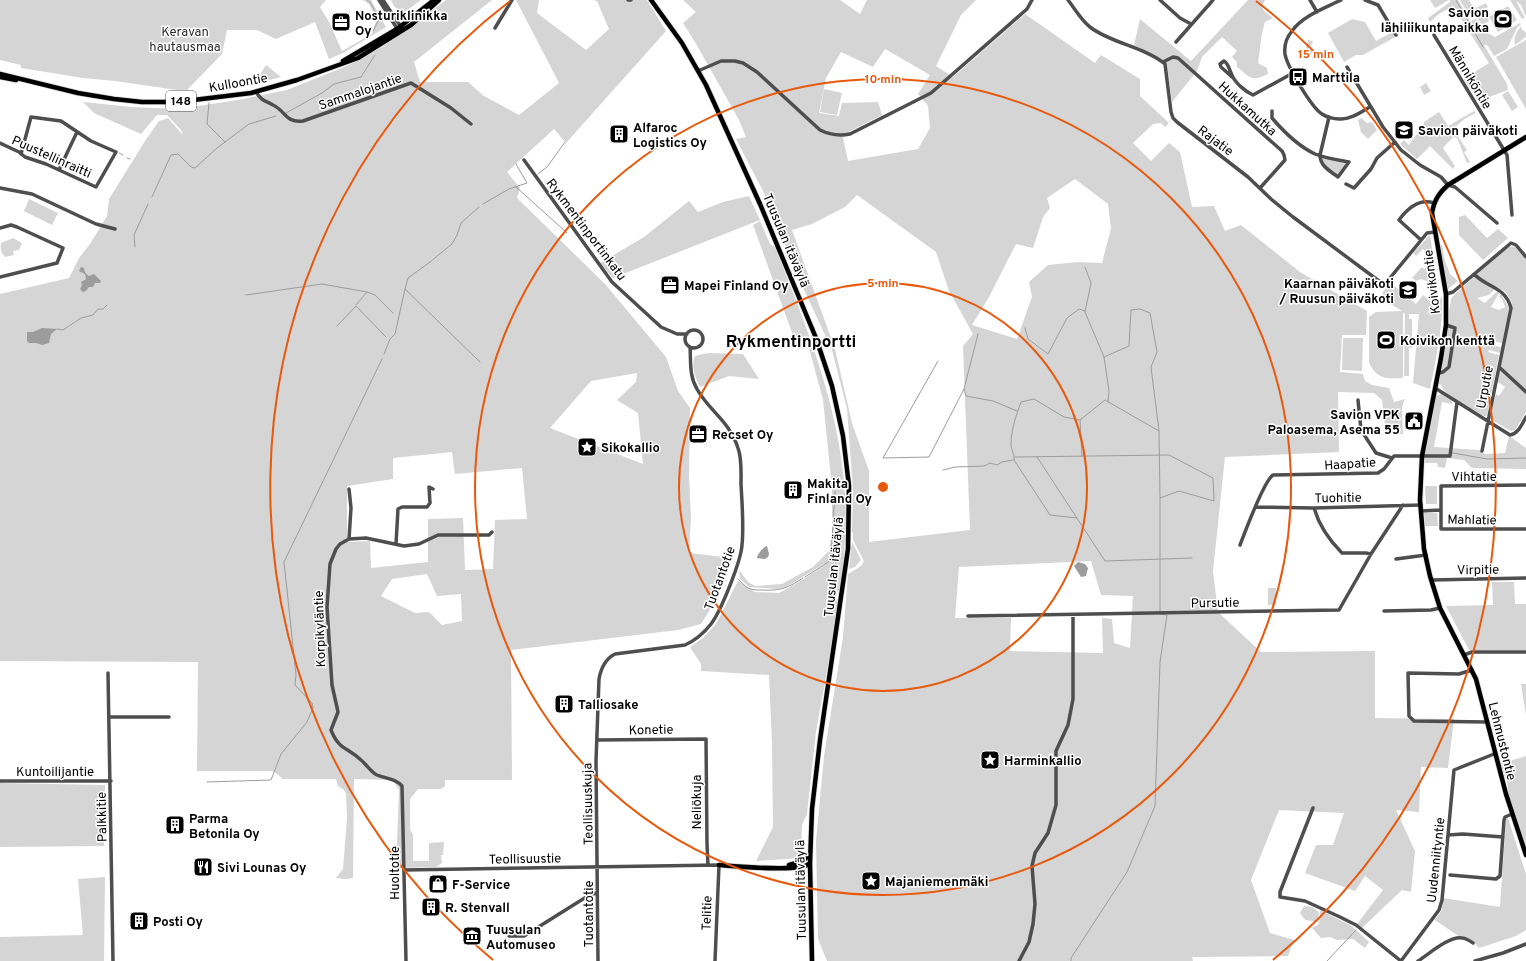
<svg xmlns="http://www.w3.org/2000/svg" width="1526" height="961" font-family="Overpass,sans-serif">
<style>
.green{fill:#d5d5d5;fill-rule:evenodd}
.water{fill:#9c9c9c}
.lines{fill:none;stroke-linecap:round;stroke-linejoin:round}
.stream{stroke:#9c9c9c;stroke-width:1}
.major-casing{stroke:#dbdbdb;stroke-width:6}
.minor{stroke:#4e4e4e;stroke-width:3.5}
.major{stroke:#000;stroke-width:4.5}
.ring{fill:none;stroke:#e8590c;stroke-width:2}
.labels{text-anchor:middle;stroke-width:3;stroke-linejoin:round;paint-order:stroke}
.shield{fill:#fff;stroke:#4c4c4c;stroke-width:1}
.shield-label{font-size:12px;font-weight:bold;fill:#000}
.poi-label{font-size:13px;font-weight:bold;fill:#000;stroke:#fff;text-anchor:start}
.park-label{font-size:13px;fill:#2c2c2c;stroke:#fff}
.street-label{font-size:13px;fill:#000;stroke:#fff}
.district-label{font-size:17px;font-weight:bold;fill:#000;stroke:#fff}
.centre{fill:#e8590c;stroke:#fff;stroke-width:2}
.ring-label{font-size:12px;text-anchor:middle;font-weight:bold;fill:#e8590c;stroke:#fff;stroke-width:3;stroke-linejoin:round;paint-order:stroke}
</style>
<rect width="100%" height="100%" fill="#fff"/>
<path class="green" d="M0 0H326L320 7 329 22 342 51 372 34 377 19 369 4 363 0H371L386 27 343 53 329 59 315 22 276 39 257 30H227L222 54 188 89V90H177L115 81 83 78 21 68V65L0 60Z
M391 0H421L402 14 394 6Z
M446 0H492L414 62 420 82H468L484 96 519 115 559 83 516 0H539L537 13 586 50 609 29 597 1 593 0H647L666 31 566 143 554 129 507 172 520 188 517 198 605 284 666 357 678 391 690 408 689 475 691 519 689 553 732 558 713 605 701 624 678 630 511 650 512 780H445V786L441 789H418L410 799V829L413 835V861H429V843L444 842 443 855H441L442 863 436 867 396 868 399 790 393 780 354 779 353 878 346 879 336 878 343 869 347 819 346 793 343 789 338 786 336 779H283L273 771H197L198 662 0 661V294L69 278 79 258 90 244 107 216 109 199 145 141 159 121 168 118 181 133 183 134 181 130 167 115H157L141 134 94 113 83 102 131 107 178 109 238 100 287 90 349 65 382 47ZM637 373 636 382 617 400 638 413 643 464 550 428 591 381ZM452 452 455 474 522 468 527 519 495 520 493 569 465 570 463 518 428 519V562L371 568 370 541 347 542V486L393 479V458ZM427 574 437 596 461 594 462 621 442 625 429 612 415 613 381 596 392 579Z
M683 0H840L860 14 867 0H976L961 15 936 66 953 77 1025 14 1095 63 1101 55 1140 79V96L1169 123 1165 127 1161 123 1153 124 1133 143 1151 161 1169 143 1180 152 1192 207 1214 206 1225 231 1241 225 1300 272 1367 311 1366 335H1342L1340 372 1363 374 1365 381 1372 385 1389 388 1394 402 1405 399 1402 407 1403 434H1386L1382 400 1374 393 1338 392 1339 452 1225 457 1213 571 1218 612 1261 652 1375 651V718L1454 719 1448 768 1421 767 1419 812 1396 810 1415 851 1411 892 1402 890 1362 928 1357 924 1383 890 1365 876 1355 891 1305 873 1316 845H1333L1344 813 1279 810 1251 880 1270 933 1294 940 1288 956 1192 957 1193 961H827L818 939 816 842 824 756 843 637 848 574 861 566 864 561 853 540V533L852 532 853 490 847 409 832 350 799 279 764 193 736 139 746 137 739 120 695 42 683 23 696 12ZM885 49 930 75 918 94 928 106 930 128 918 149 848 161 843 138 850 131 882 115 878 102 842 103 839 116 819 113 826 78 841 52 873 67ZM1075 179 1108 204 1111 228 1102 263 1078 262 1048 265 1029 282 1032 297 1017 339 972 325 989 297 1016 244 1033 248 1043 217 1050 208 1047 198ZM857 195 936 252 949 291 973 334 963 346 970 530 869 542V471L852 423 835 349 792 230 812 224 845 207ZM1091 561 1101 595 1133 596 1130 648 1114 643 1112 619 1102 618 1103 653 1010 651 1011 618H955L959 567Z
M1248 0H1265L1262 6 1264 11 1273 18 1265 22 1262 33 1258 63 1267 68 1268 74C1251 82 1251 78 1237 67V62L1232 57 1237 51 1222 37 1202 57 1197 71 1172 102 1167 65 1163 60 1134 45 1140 19 1191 61Z
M1430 0H1449L1435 8Z
M1450 0H1458L1470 21 1476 19 1487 33 1495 37 1520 23 1521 24 1517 28 1507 49 1494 56 1487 45H1484L1507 84 1508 90 1478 101 1464 79 1489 63 1453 6 1439 14 1430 22 1428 18 1450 2Z
M1460 0H1469L1474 9 1486 3 1488 7 1472 16H1469Z
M1510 0H1526V17L1521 5 1516 1 1525 18 1522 19Z
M1508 6 1517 20 1498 32 1489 17Z
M1485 13 1487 14 1489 21 1482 25 1477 18Z
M1352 19 1365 22 1376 41 1392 32 1395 37 1363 55H1356L1344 62 1328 33Z
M1521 26 1522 30 1526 32V37L1515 45C1513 38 1517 31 1521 26Z
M1308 40 1313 41 1310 48 1313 51 1310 55 1309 52 1305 51Z
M1526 40V109L1496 57Z
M266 65 281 77 254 84Z
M1426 83 1431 91 1424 95 1420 87Z
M824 89 842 93 837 115 820 112Z
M1508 91 1518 107 1512 111 1502 95Z
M1474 111 1476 113 1466 118 1455 127V132L1467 150 1464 152 1470 162 1467 163 1457 138 1453 137 1443 148 1455 166 1453 169 1430 146 1417 159 1400 144 1404 140 1409 145 1424 125V122L1439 112 1448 126Z
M1361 118 1367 123 1372 122 1377 130 1368 139 1361 132 1358 120Z
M1321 156 1346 163 1337 176 1324 166Z
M749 196 760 220 613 278 600 263 644 237 689 201 698 212 723 202Z
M29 199 58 213 52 225 24 211Z
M1465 215 1487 238 1498 229 1508 238 1483 260 1459 235V217Z
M760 221 770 244 775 247C812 340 851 435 845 537 844 555 844 574 839 591H837L836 600 837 601 838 609 816 732 807 814 802 825 801 858 756 861 773 827 772 744 769 675 701 671V664L690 647 703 638 716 624 738 581 755 592 779 593 802 580 825 565 824 564 786 587 778 589 749 587 740 579 739 570 749 583 756 586 782 584 813 567 829 551 832 532V488L823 400 809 348 798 349 753 225Z
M1430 235 1435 268 1427 269 1429 282 1421 279 1416 281 1412 278 1422 267 1424 269 1427 266V263L1430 260 1429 259 1431 256 1423 249 1416 256 1413 253Z
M13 238 22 243 19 250 13 251 14 255 5 257C1 253 0 248 1 243Z
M1440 245H1442L1445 261 1450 274 1458 281 1448 289Z
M1508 246 1515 247 1526 259V412L1515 430 1511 431 1490 419 1496 394 1499 396 1505 387 1498 382 1512 303 1506 292 1497 287 1489 295 1477 298 1485 303 1497 291 1499 293 1491 307 1499 310 1505 307 1502 299 1499 297 1501 294 1509 308 1502 343 1492 341 1490 339 1489 342 1491 345 1501 347 1500 353 1489 350 1488 352 1499 355 1487 416H1484C1474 410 1444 396 1441 385L1439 384 1437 396 1441 394 1452 401V404L1442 402 1434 447 1479 450 1485 454 1505 453 1509 436 1526 448V469L1472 468 1464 460 1447 458 1445 468 1438 467 1437 463H1423V457L1438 384 1451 299 1454 295Z
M1391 283 1416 304 1423 295 1434 305 1427 313V314L1442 297C1443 328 1436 359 1430 389L1413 383 1419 314H1409V319H1412V348H1409V376H1404L1405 314 1403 312V378C1386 379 1376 379 1369 362V317L1376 312 1402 311 1382 299 1383 292Z
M1343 338H1363L1362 371 1342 370Z
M708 353 743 354 759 379 729 376 700 387C695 377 691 367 695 356Z
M1425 486H1437V504H1426Z
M1424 513H1437L1438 526H1425Z
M852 542 861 560 855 567 849 569Z
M1492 582H1514L1515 604H1526V650H1469L1446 606 1493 605Z
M1268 588H1276V605H1268Z
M1521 684H1526V715Z
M1526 756V847L1509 797 1507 781 1500 764Z
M0 783 105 785 104 846 0 847Z
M1508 818 1526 874V930L1516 936 1479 948 1474 942 1460 937 1435 920 1442 910 1443 898 1500 907 1506 819Z
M105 877 104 961H0V937L83 935 78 879Z
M1304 906 1312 907 1319 912 1318 922 1305 920 1300 913Z
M1320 910 1352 926 1369 942 1365 948 1353 939 1337 940 1330 937 1321 938 1312 928 1319 924Z"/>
<path class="water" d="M81 267 84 268C84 272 86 274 89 276L94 274 101 281 100 283H95L93 287H89L86 291 83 292 80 289 82 285 81 282 86 279 85 274 79 271Z
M42 328 57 329 51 334 49 343 42 345 36 343H29L27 341V332H33Z
M767 546 769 554 768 557 765 559 757 558C757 555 764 546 767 546Z
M1078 562 1085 564 1088 568 1086 576 1081 577 1074 566Z"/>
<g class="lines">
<path class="stream" d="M367 0 370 2 379 19 373 31
M1456 0 1483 47
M209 103 207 124 225 142
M286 113 322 93 334 84 361 77 375 55
M119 153 123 155
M127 158 130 159
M538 174 547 167 565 142
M516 187 567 233
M152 197 171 155 178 154 191 167 195 168 217 148 249 124 276 116
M483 204 509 189 527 183 516 164
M479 207 461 223 457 235 452 244 430 262 408 278 405 289 480 362
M135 247 134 235 148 204
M1085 267 1091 283 1085 312 1104 357 1109 391 1108 402
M246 295 322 284 367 292 375 295 393 313
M356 305 367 292
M337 326 356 306 386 337
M1025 328 1028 339 1048 354 1067 318 1079 309 1085 311
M57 329 63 330 81 318 93 315 98 309H103L107 305
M384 354 390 339 395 334 405 289
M1104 357 1129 346 1131 310 1140 309 1150 313 1157 352 1151 367 1159 431 1160 498
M938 361 883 458 929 457 964 389 978 334
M964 389 966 396 993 401 1017 411
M1453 453 1487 459 1526 458
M1082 456 1080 420 1105 400 1159 431
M1015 457 1169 455 1213 478 1214 501 1179 491 1160 498V611
M1037 457 1105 561 1192 558
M943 470 955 467 984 466 990 463 997 465 1002 462 1013 460
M1077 518 1050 515 1014 460C1015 454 1011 450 1011 445 1011 429 1016 416 1021 402L1034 399 1064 417 1080 420
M805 577 827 563 831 558 835 491
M738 579C741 582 745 586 748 588 752 590 756 590 761 590 780 591 786 589 803 578
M207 782 271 780 281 754 307 722 313 708 312 703 295 685 296 675 284 562 382 359
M1071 961V958L1127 872 1155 806 1160 662 1167 615 1160 614
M1327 961 1356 930"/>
<g class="major-casing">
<path id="major" d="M651 0 682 43 706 85 760 204 816 338 832 386 843 436 849 486 848 549 820 740 812 809 810 863 812 961
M343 61 397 29 434 0
M0 74 78 93 114 99 142 102H177L251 93 297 80 358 58 411 25 439 0
M0 77 16 80
M1526 137 1448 185C1438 194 1434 201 1432 213L1446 294V325L1441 358 1422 456 1420 500 1424 549 1430 576 1440 608 1476 679 1506 794 1526 855
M719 865C735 866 802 873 810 863
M789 865 803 861 810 854"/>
</g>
<path class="minor" d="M379 0 398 30
M383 0 401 27
M628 0H631
M1068 0C1075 9 1081 20 1090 27 1110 43 1145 47 1165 64L1171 112 1173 118 1177 122 1248 177 1271 199 1293 217 1379 281 1385 284 1427 233 1435 232
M1160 0 1180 18 1191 24
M1310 0 1317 12
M1341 0C1325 8 1302 16 1292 31 1287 37 1284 46 1285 54 1287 66 1311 107 1322 114 1326 117 1334 119 1339 119 1350 120 1361 112 1370 107
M1365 0 1378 5 1396 35
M495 28 512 0
M1434 35 1507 155 1512 215
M1176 42 1213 0
M1163 62 1173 57 1178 58 1282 151 1284 155 1285 160 1260 188
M1347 67 1383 127 1401 150 1420 165 1441 177 1448 185 1455 187 1497 223
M698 71 721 61H735L743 63 757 72 820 130C830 135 840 136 850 134L931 93 1027 9 1032 0
M1232 77 1221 67 1220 64 1224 61C1229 64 1229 70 1232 75 1235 83 1246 92 1253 95L1293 73
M256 92C262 101 264 100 273 105 286 111 285 123 303 121L411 83 451 108 471 124
M1272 111V118C1284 132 1298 146 1315 154 1325 158 1338 160 1349 162L1338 177C1330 171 1320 166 1320 155L1329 117
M0 143 19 152 25 157 46 164 96 187 116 152 91 141 61 121 31 117 21 154
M524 160 612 282 661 327 677 334H687
M59 170 77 132
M1346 184 1354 188 1371 169 1377 158 1395 142
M0 188 32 194 96 224 115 229
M0 228 11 225 17 227 63 248 57 263 0 277
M1421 240 1399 220C1407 209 1419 198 1434 203
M1474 274C1487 288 1505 286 1511 308L1482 451
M1446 294 1453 292 1511 243 1516 245 1526 257
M685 339a9 9 0 1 1 18 0a9 9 0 1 1-18 0Z
M1499 367 1526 392
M1439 373 1443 372 1449 367 1455 328 1446 325
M1435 388 1510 435C1519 433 1522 424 1526 417
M1358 400 1361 430 1376 453 1392 458
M1526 485 1441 486V529H1526
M1256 507 1314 508 1421 505
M1314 508C1319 525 1330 541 1342 553H1366L1371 554
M1421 511 1441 510
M349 539 351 508 349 489
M396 544 398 509 402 507H427L430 503 429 487 433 489
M1240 545C1245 532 1264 481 1273 475L1378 473 1384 469 1394 456H1450L1457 402
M1396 559 1426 555
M1431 580 1526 578
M1384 611 1431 610 1440 608
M968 616 1339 610 1371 554 1403 505
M1464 655 1472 652H1526
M1472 670 1459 674 1408 673 1409 716 1414 721 1487 722
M108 673 113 961
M110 717H169
M597 740 706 739 707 844 708 865
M0 781H111
M1313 808 1280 892V897L1305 901 1340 917 1356 925 1401 961
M1448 835 1463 834 1503 837
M404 870 719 865 715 961
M1450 875 1496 879 1500 876 1504 820 1505 817 1512 814
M509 936H524L591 894 597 893
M406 961 402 786C395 778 386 779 377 775 371 772 366 764 361 760 347 747 339 750 331 730L338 712 332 685 327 607 330 564 336 549 340 544 349 539 366 538 404 546 419 544 438 535H489L492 532
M598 961 596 761 599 679C601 668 605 659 615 654L685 645C696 640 704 633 711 624 721 611 741 561 742 545 744 525 742 504 741 484 741 473 742 459 738 448 729 420 709 411 697 389 689 376 691 361 690 347
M1019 961 1029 942 1033 924 1035 904 1032 866 1035 853 1048 833 1056 805V751L1068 725 1073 699V615
M1401 961 1439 910 1442 900 1454 770 1494 754
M1418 961C1429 954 1449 936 1462 938 1466 938 1470 941 1473 943
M1475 961 1503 953 1526 944"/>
<use href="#major" class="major"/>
</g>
<g class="ring">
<circle cx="883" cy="487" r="204"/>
<circle cx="883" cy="487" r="408"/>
<path d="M493 960A613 613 0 0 1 510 1M1256 1A613 613 0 0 1 1273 960"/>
</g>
<defs>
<g id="stadium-square" transform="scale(1)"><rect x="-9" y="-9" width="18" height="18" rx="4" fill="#000" stroke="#fff"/><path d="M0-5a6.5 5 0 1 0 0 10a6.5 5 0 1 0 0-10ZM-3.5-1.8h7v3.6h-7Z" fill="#fff"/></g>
<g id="office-square" transform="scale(1)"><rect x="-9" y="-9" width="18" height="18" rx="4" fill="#000" stroke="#fff"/><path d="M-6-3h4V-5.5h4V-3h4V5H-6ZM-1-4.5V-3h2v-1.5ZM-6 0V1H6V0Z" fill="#fff"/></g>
<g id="bus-square" transform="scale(1)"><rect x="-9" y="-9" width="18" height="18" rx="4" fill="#000" stroke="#fff"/><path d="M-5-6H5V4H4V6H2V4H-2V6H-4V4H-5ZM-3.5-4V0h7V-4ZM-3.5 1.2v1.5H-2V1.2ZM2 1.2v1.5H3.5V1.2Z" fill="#fff"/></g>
<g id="school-square" transform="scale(1)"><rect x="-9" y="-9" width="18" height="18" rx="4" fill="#000" stroke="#fff"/><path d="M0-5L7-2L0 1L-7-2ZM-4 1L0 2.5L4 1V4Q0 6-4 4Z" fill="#fff"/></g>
<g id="building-square" transform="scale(1)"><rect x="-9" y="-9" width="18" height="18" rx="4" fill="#000" stroke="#fff"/><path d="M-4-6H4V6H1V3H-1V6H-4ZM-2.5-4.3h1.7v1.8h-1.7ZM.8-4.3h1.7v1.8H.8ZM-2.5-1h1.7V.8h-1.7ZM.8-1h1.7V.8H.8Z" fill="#fff"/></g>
<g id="civic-square" transform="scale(1)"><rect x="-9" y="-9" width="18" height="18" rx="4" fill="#000" stroke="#fff"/><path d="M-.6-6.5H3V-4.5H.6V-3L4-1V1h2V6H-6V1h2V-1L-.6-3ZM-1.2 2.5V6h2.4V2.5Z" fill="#fff"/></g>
<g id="sight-square" transform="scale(1)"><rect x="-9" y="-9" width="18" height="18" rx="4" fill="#000" stroke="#fff"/><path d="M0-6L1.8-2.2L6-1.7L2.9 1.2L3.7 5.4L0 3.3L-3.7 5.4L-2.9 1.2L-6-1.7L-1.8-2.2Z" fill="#fff"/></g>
<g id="restaurant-square" transform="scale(1)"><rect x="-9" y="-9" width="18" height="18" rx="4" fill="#000" stroke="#fff"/><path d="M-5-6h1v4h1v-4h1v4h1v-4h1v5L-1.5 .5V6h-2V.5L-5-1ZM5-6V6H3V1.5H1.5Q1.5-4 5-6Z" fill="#fff"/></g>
<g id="shop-square" transform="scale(1)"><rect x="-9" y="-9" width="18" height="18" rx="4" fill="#000" stroke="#fff"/><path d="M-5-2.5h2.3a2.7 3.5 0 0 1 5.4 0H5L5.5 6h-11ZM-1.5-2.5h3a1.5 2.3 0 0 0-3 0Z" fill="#fff"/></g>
<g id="museum-square" transform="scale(1)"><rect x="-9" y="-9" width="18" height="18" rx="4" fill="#000" stroke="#fff"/><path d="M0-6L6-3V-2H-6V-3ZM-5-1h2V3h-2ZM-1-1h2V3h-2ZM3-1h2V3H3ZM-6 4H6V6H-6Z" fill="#fff"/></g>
</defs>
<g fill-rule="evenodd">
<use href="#stadium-square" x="1503" y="19"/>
<use href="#office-square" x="341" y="22"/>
<use href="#bus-square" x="1298" y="77"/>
<use href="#school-square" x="1404" y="130"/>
<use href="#building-square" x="619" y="134"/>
<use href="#office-square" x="670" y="285"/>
<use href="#school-square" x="1408" y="290"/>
<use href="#stadium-square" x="1386" y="340"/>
<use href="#civic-square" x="1414" y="421"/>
<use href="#office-square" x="698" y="434"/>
<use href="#sight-square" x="587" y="447"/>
<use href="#building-square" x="793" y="490"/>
<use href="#building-square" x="564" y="704"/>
<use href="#sight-square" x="990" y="760"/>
<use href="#building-square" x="175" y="825"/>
<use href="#restaurant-square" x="203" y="867"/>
<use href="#sight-square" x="871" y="881"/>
<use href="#shop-square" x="438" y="884"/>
<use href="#building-square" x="431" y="907"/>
<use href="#building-square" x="139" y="921"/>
<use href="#museum-square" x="472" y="936"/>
</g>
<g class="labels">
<rect class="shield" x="166" y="91" width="30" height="20" rx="3"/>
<g class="shield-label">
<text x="181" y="105">148</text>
</g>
<g class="poi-label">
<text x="1489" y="17" text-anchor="end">Savion<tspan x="1489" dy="15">lähiliikuntapaikka</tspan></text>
<text x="355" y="20">Nosturiklinikka<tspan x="355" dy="15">Oy</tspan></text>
<text x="1312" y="82">Marttila</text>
<text x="633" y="132">Alfaroc<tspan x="633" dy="15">Logistics Oy</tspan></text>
<text x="1418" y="135">Savion päiväkoti</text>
<text x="1394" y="288" text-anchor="end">Kaarnan päiväkoti<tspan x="1394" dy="15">/ Ruusun päiväkoti</tspan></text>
<text x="684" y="290">Mapei Finland Oy</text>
<text x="1400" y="345">Koivikon kenttä</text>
<text x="1400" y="419" text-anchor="end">Savion VPK<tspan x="1400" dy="15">Paloasema, Asema 55</tspan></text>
<text x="712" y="439">Recset Oy</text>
<text x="601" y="452">Sikokallio</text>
<text x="807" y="488">Makita<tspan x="807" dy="15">Finland Oy</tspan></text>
<text x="578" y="709">Talliosake</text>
<text x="1004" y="765">Harminkallio</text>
<text x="189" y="823">Parma<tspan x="189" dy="15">Betonila Oy</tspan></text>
<text x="217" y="872">Sivi Lounas Oy</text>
<text x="885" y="886">Majaniemenmäki</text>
<text x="452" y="889">F-Service</text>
<text x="445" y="912">R. Stenvall</text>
<text x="153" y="926">Posti Oy</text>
<text x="486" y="934">Tuusulan<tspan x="486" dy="15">Automuseo</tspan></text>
</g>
<g class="park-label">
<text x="185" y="36">Keravan<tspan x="185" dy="15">hautausmaa</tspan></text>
</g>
<g class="street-label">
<text transform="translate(1471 77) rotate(59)" y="5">Männiköntie</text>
<text transform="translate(238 82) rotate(-10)" y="5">Kulloontie</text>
<text transform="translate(360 91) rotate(-19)" y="5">Sammalojantie</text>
<text transform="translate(1248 108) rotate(42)" y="5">Hukkamutka</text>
<text transform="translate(1216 140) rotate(37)" y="5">Rajatie</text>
<text transform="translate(52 156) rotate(24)" y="5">Puustellinraitti</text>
<text transform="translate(587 229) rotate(53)" y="5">Rykmentinportinkatu</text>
<text transform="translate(787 240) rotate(67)" y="5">Tuusulan itäväylä</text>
<text transform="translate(1431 282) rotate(-97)" y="5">Koivikontie</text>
<text transform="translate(1484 387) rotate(-79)" y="5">Urputie</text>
<text transform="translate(1350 463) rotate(-4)" y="5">Haapatie</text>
<text x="1474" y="481">Vihtatie</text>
<text transform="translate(1338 497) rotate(-1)" y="5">Tuohitie</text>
<text transform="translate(1472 519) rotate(1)" y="5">Mahlatie</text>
<text transform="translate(833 567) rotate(-84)" y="5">Tuusulan itäväylä</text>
<text transform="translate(1478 569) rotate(-1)" y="5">Virpitie</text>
<text transform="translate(719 578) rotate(-70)" y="5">Tuotantotie</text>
<text transform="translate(1215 602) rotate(-1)" y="5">Pursutie</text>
<text transform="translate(319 629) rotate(-92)" y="5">Korpikyläntie</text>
<text transform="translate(651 729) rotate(-1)" y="5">Konetie</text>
<text transform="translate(1503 741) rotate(76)" y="5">Lehmustontie</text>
<text x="55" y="776">Kuntoilijantie</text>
<text transform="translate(696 802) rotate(-90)" y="5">Neliökuja</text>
<text transform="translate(587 804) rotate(-91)" y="5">Teollisuuskuja</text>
<text transform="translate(101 817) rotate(-91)" y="5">Palkkitie</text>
<text transform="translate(525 858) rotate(-1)" y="5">Teollisuustie</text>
<text transform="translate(1435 860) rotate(-84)" y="5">Uudenniityntie</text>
<text transform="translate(394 873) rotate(-90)" y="5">Huoltotie</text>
<text transform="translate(800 890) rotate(-91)" y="5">Tuusulan itäväylä</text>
<text transform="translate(706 913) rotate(-88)" y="5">Telitie</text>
<text transform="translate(588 914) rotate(-90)" y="5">Tuotantotie</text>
</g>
<g class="district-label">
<text x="791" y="347">Rykmentinportti</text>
</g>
</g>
<circle cx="883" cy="487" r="6" class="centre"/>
<g class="ring-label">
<text x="1316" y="58">15 min</text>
<text x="883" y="83">10 min</text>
<text x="883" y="287">5 min</text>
</g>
</svg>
